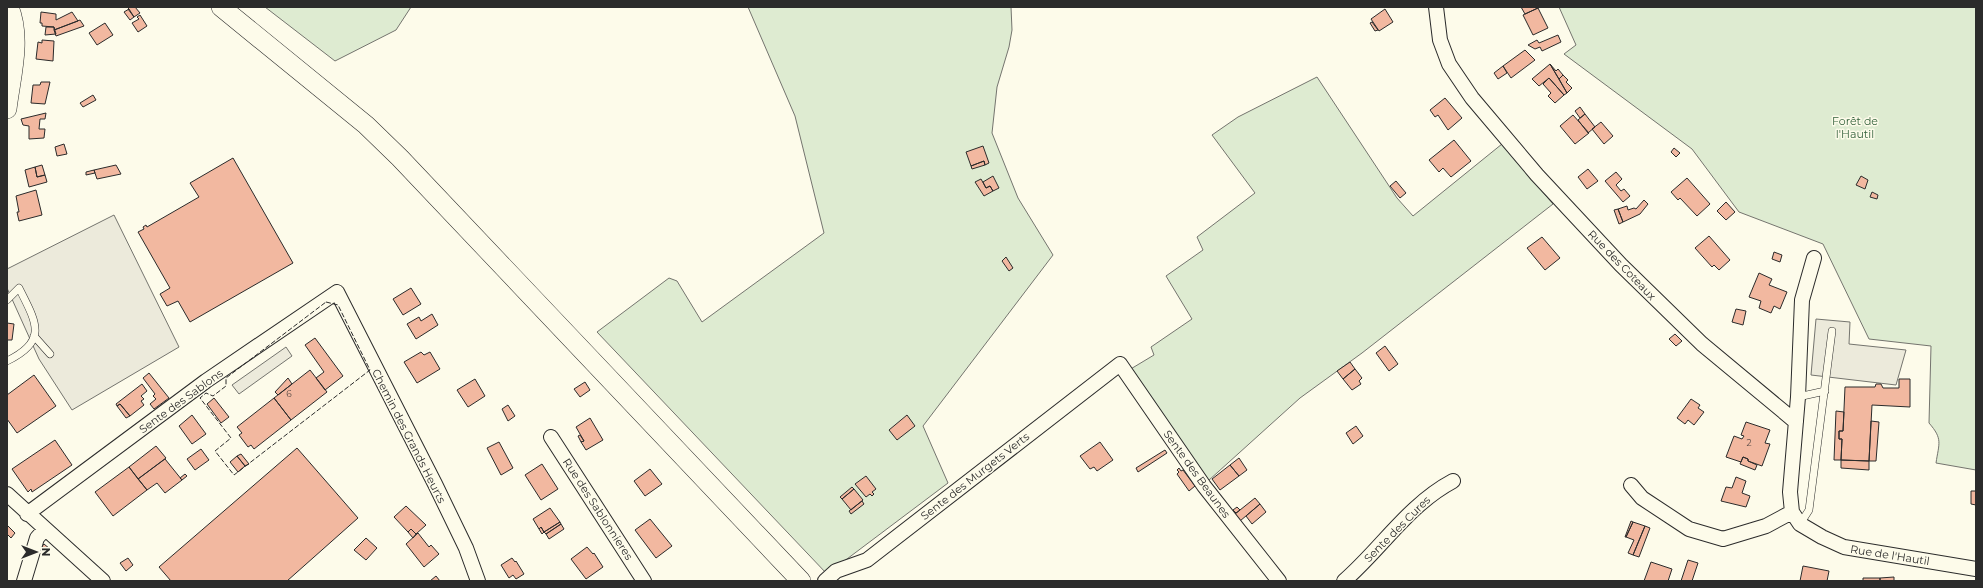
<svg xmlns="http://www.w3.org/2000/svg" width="1983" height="588" font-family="Montserrat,sans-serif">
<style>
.green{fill:#deebd1;stroke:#74746e}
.parking{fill:#eceadb;stroke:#74746e}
.building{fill:#f2b8a0;stroke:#2b2b2b}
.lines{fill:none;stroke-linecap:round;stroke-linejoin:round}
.lane-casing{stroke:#2b2b2b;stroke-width:8}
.street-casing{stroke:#2b2b2b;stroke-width:16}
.secondary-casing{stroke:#2b2b2b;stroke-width:20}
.lane{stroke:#fdfbea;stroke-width:7}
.street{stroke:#fdfbea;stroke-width:14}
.secondary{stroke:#fdfbea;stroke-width:19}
.fence{stroke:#2b2b2b;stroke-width:1;stroke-dasharray:5 2;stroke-linecap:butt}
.labels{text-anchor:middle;stroke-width:3;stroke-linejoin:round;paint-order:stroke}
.number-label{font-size:9px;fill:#5d4e48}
.park-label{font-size:11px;fill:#34623c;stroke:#fdfbea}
.street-label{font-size:11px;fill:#2b2b2b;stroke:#fdfbea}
</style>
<rect width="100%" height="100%" fill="#fdfbea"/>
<path class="green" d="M265 7H411L396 30 335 61Z
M748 7H1011L1012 30 1009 47 997 87 992 133 1018 198 1053 255 923 426 948 483 827 574 597 332 669 278 677 281 702 322 824 233 795 116Z
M1559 7H1976V470L1936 463C1939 443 1943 439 1929 423L1931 346 1869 339 1823 244 1739 212 1692 149 1564 54 1576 45Z
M1317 77 1397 198 1413 216 1502 144 1553 204 1362 353 1300 398 1208 481 1129 370 1154 355 1151 347 1192 319 1166 276 1203 250 1197 237 1255 193 1212 135 1238 117Z"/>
<path class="parking" d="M114 215 179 347 72 410 39 359 7 288V269Z
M1816 319 1850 322 1849 344 1906 350 1896 385 1811 375Z
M286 347 292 356 239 394 232 385Z"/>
<path class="building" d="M130 7H135L140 13 134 17 128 9Z
M1521 7H1540L1525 14Z
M1538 8 1548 28 1533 35 1523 15Z
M129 9 134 17 130 20 124 12Z
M1385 9 1393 22 1379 31 1371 19Z
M41 12 56 14V20L72 12 78 21 54 30V27L42 26V23H40Z
M140 15 147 26 138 32 132 23 139 19 137 17Z
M80 20 84 26 56 36 54 30Z
M1372 22 1378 30 1375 31 1370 23Z
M105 23 113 35 97 45 89 33Z
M46 27H54L56 34 45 35Z
M1558 35 1561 42 1542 51 1540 47 1535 49 1528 45 1537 40 1539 43Z
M42 40 54 41 53 61 36 59 38 42 42 43Z
M1525 50 1535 60 1511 78 1503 66Z
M1550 64 1556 71 1558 69 1563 75 1559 79Z
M1550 64 1567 93 1564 95 1549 78 1539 86 1532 79Z
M1503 66 1507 73 1498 79 1494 73Z
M1563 75 1568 80 1566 82 1572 88 1567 93 1559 79Z
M1549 78 1564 95 1555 103 1548 96 1551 93 1543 84Z
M41 82H50L45 104 31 103 33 85H40Z
M93 95 96 100 83 107 80 103Z
M1445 98 1462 118 1448 130 1438 115 1435 117 1430 110Z
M1580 107 1585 114 1580 118 1575 111Z
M46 113 45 119H40L39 129H45L44 138 29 139V126L23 125 21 119Z
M1585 114 1595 127 1588 133 1578 120Z
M1573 115 1589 133 1575 144 1560 126Z
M1601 122 1613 136 1604 144 1592 129Z
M1454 140 1471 161 1451 177 1443 168 1439 172 1429 160Z
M64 144 67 154 57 156 55 147Z
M983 146 989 163 985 165 984 161 971 166 966 152Z
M1674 148 1680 153 1676 157 1671 152Z
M233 158 293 263 190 322 178 301 167 306 160 294 170 288 138 232 144 229 143 227 146 225 147 227 199 197 190 183Z
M984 161 985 165 972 169 971 166Z
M42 165 45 175 37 177 35 167Z
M116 165 121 174 97 179 94 170Z
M35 167 37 177 45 175 47 182 29 187 25 170Z
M1588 169 1598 181 1587 189 1578 177Z
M94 170 95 173 86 175V172Z
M1616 172 1622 179 1616 185 1621 191 1624 189 1630 196 1623 202 1605 181Z
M993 176 999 188 993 191 990 186 986 188 983 182Z
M1861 176 1868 180 1865 189 1856 185Z
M1687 178 1710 204 1697 216 1680 198 1678 200 1671 192Z
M981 179 986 188 990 186 993 191 984 196 975 182Z
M1396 181 1406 193 1400 198 1390 186Z
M36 190 42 215 19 221 17 212H19L16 196Z
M1872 192 1878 195 1877 199 1870 197Z
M1644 200 1648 204 1640 214 1623 222 1618 209 1627 206 1628 210 1634 208 1636 209Z
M1726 202 1735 212 1726 220 1717 211Z
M1618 209 1623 222 1619 224 1614 210Z
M1709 236 1730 260 1719 270 1714 265 1712 267 1695 248Z
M1542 237 1560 258 1545 270 1527 248Z
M1774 252 1782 255 1780 262 1772 259Z
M1006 257 1013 268 1009 271 1002 261Z
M1759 273 1772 279 1769 285 1787 292 1780 309 1774 306 1771 313 1759 308 1761 301 1749 297Z
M411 288 421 304 403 315 393 299Z
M1736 309 1746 311 1743 325 1732 322Z
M432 314 438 325 416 339 407 324 419 317 421 321Z
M7 323 14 324 12 340H7Z
M1675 334 1682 341 1676 346 1669 339Z
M315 338 343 376 325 390 316 378 324 372 305 345Z
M1385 346 1398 364 1389 371 1376 353Z
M421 352 424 355 430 352 440 369 417 383 404 362Z
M1350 362 1355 369 1343 379 1337 371Z
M1355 369 1362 378 1359 381 1361 384 1352 390 1343 379Z
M310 370 327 392 291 420 274 398Z
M149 373 169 398 154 409 150 404 156 399 153 396 155 394 143 378Z
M34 375 56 406 17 433 7 419V395Z
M288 378 292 384 278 395 275 392Z
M475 379 485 396 468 407 457 390Z
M1899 379H1910V407L1872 405 1869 461 1841 460 1842 439H1839V431H1843L1845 387H1875L1876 384H1881L1883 388H1899Z
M585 382 590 390 580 397 574 389Z
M142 384 147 391 141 396 144 399 141 401 144 405 130 416 120 404 117 406 116 404Z
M214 398 229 417 221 423 207 404Z
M274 398 291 420 254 449 251 445 248 447 239 435 242 433 237 427Z
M1691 399 1700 405 1698 408 1704 412 1694 425 1688 420 1685 424 1677 418Z
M120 404 130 416 126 418 117 406Z
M508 405 515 416 508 421 502 409Z
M1836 411 1844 412 1843 431H1839V439H1842L1841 460H1834Z
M192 415 206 434 192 444 179 426Z
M907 415 915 426 897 440 889 430Z
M590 418 603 440 586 450 581 442 584 441 576 427Z
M1871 421 1879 422 1876 461H1869Z
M1746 422 1770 430 1765 443 1770 444 1762 466 1748 461V459L1743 457 1741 462 1726 457 1734 436 1742 439 1744 436 1741 435Z
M1356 426 1363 436 1353 444 1346 433Z
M580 435 584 441 581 442 578 436Z
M55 440 72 465 32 492 31 489 28 492 12 469Z
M499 442 513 468 501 475 487 448Z
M1100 442 1113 460 1097 471 1094 467 1090 469 1080 456Z
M156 446 166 458 138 479 129 467Z
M297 448 358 518 287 581H171L159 567Z
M201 449 209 460 195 470 187 459Z
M1165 450 1167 453 1138 472 1136 468Z
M241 454 249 464 245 466 237 456Z
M237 456 245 466 238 472 230 462Z
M1743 457 1748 459V461L1757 465 1755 470 1740 464Z
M1239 458 1247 470 1239 476 1230 465Z
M165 459 182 480 165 493 157 483 147 490 138 479Z
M1841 460 1869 461V470L1841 468Z
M542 464 558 489 541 500 525 475Z
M1230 465 1239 476 1220 490 1212 479Z
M129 467 147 490 113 516 95 492Z
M1179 468 1181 471 1183 470 1195 486 1189 491 1177 474 1179 472 1177 470Z
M650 469 662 484 645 496 634 481Z
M185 474 187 476 182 480 180 478Z
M866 476 876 489 872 492 874 494 872 496 870 494 866 497 855 484Z
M1736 477 1746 481 1742 493 1750 496 1746 507 1721 501 1726 487 1732 488Z
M852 487 854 489 842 499 840 497Z
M854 489 863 500 851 510 842 499Z
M1971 491H1976V505L1971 504Z
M1255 498 1260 504 1240 521 1235 514Z
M862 501 864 504 851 514 849 511Z
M1260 504 1266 512 1252 524 1246 516Z
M406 506 426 525 416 534 411 529 408 532 394 517Z
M1237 507 1240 510 1236 513 1233 510Z
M550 508 560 522 544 532 541 527 539 529 533 519Z
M650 519 672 546 656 558 635 530Z
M1631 521 1633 522 1626 537H1625Z
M560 522 561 524 546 534 544 532Z
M1633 522 1645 526 1633 555 1628 553 1634 540 1626 537Z
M561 524 564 529 549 539 546 534Z
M7 525 15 533 11 538 7 534Z
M1645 526 1650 528 1639 557 1633 555Z
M541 527 544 532 542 534 539 529Z
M411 529 416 534 413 538 408 532Z
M418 533 429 547 431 545 439 554 424 567 406 544Z
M366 538 377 548 366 560 354 550Z
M44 544 50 549 44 556 38 551Z
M587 547 593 554 594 553 603 567 586 579 571 559Z
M128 558 133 565 126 571 120 563Z
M512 558 515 562 516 561 524 574 516 579 513 575 509 578 501 565Z
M1688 560 1698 563 1692 581H1681Z
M1651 562 1672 569 1668 581H1644Z
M1803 566 1829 571 1827 581H1800Z
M436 576 440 581H430Z
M1894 577V581H1880V578Z
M1863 578H1880V581H1863Z"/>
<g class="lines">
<g class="lane-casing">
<path id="lane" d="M7 300 19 288C36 322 49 341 7 361
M34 336 50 354
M1798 397 1825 391
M1800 524 1809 510 1832 331"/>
</g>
<g class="street-casing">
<path id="street" d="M1436 7 1440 40 1449 64 1472 98 1537 175 1621 265 1702 344 1796 422
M551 437 644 581
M1631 485 1642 498 1689 529 1723 539 1766 526 1792 512
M7 494 103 581
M1792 512 1790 492 1798 397 1802 300 1814 258
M1792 512 1800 524 1822 537 1844 547 1976 569
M27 514 206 381 337 292 435 484 466 548 478 581
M24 581 37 538 45 529
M825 581 836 571 867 560 1120 364 1204 486 1279 581
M1344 581C1381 549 1408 505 1453 481"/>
</g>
<g class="secondary-casing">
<path id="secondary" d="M221 7 366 125 400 158 801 581
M7 109C11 76 22 39 9 7"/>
</g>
<use href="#lane" class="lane"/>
<use href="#street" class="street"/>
<use href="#secondary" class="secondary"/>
<path class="fence" d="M326 302 338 305 370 370 234 475 215 451 231 438 200 398 206 393 213 396 226 386V378Z"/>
</g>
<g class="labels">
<g class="number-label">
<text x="289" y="397">6</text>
<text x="1749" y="446">2</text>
</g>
<g class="park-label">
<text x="1855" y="125">Forêt de<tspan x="1855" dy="13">l'Hautil</tspan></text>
</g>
<g class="street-label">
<text transform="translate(1622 265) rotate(46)" y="4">Rue des Coteaux</text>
<text transform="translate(181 401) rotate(-36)" y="4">Sente des Sablons</text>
<text transform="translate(409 436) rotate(63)" y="4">Chemin des Grands Heurts</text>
<text transform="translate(1197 474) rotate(54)" y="4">Sente des Beaunes</text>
<text transform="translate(975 476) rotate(-38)" y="4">Sente des Murgets Verts</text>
<text transform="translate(598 509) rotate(57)" y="4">Rue des Sablonnieres</text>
<text transform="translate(1397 529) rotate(-45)" y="4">Sente des Cures</text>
<text transform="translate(1890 555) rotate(9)" y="4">Rue de l'Hautil</text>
</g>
</g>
<rect width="1983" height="588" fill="none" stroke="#2b2b2b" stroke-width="16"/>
<g transform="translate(36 552) rotate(90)" stroke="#fdfbea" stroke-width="3" paint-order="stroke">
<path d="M0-3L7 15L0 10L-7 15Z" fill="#2b2b2b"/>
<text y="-6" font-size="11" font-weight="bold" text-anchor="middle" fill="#2b2b2b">N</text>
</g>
</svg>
